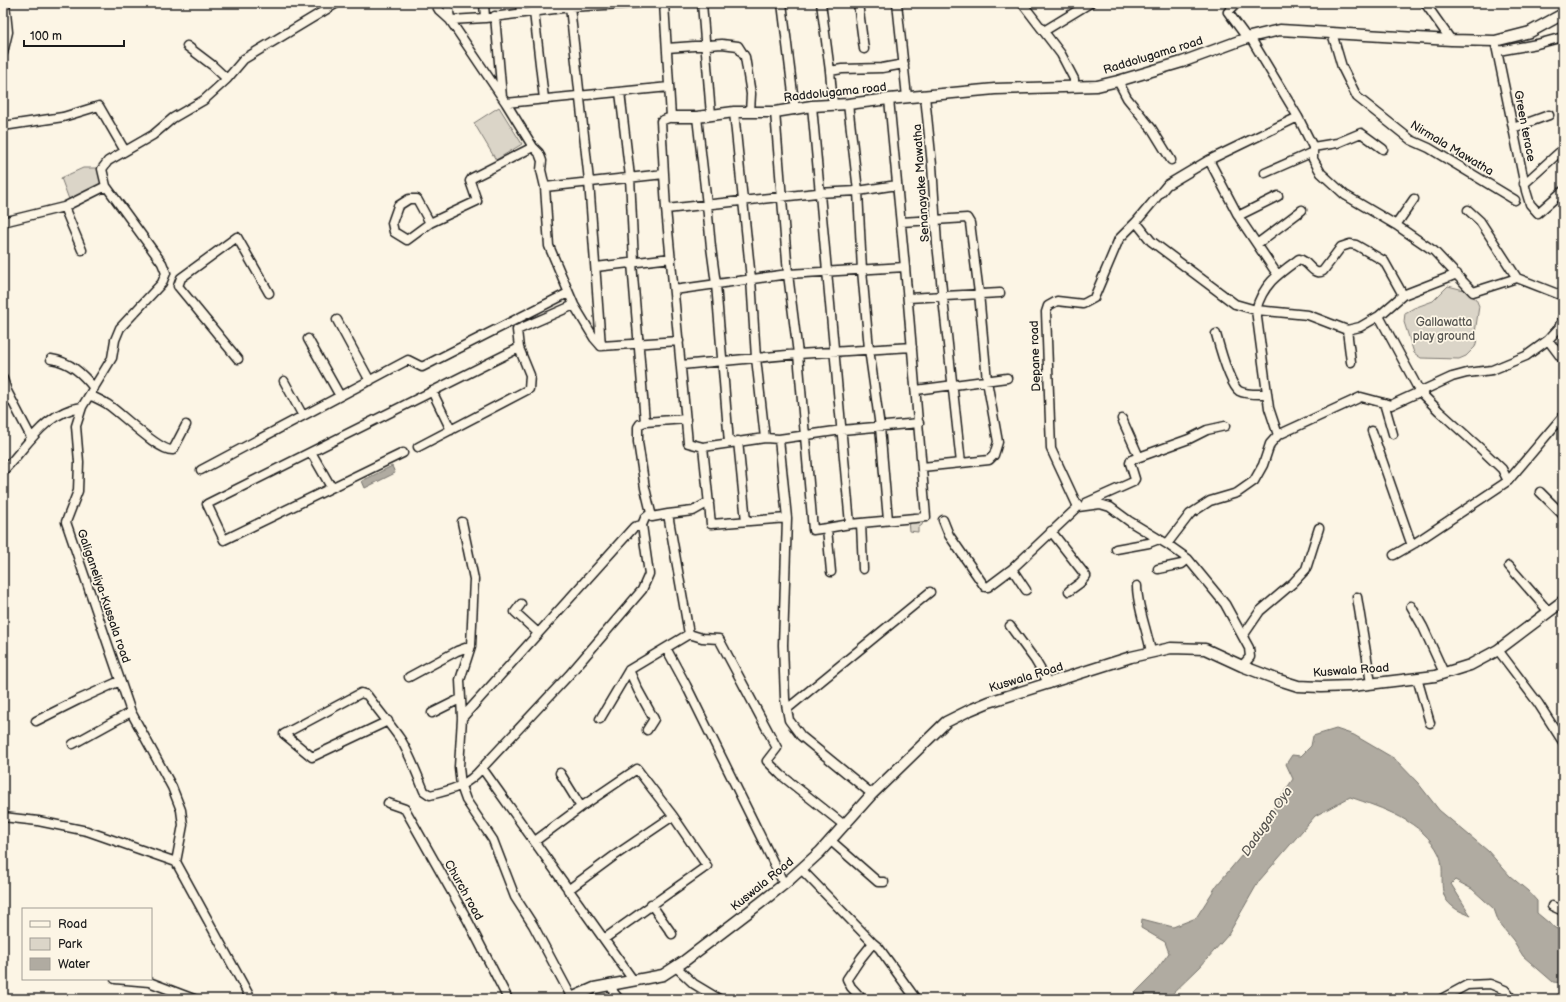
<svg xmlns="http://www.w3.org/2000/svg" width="1566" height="1002" font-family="'Balsamiq Sans',sans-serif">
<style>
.green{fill:#dbd5c8;stroke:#7c7872}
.water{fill:#b0aba1;stroke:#75726c}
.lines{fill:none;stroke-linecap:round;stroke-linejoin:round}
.minor-casing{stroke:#1c1c1c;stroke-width:11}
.tertiary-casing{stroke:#1c1c1c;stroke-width:13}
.minor{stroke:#fcf5e5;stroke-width:8}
.tertiary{stroke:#fcf5e5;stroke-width:10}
.labels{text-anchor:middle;stroke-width:3.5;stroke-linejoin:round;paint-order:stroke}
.street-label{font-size:12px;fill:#1c1c1c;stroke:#fcf5e5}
.park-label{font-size:12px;fill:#555450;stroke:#fcf5e5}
.water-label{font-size:13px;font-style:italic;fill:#575551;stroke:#fcf5e5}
</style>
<rect width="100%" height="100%" fill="#fcf5e5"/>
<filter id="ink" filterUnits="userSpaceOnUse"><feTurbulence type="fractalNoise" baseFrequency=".025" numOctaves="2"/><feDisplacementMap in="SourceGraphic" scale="8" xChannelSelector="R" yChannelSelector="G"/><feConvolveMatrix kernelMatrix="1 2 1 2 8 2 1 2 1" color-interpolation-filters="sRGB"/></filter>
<g filter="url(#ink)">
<path class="green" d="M499 107 522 144 496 160 474 123Z
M83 168H99L103 186 70 202 61 178Z
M1448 286 1464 290 1476 299 1479 306 1475 333 1477 340 1475 347 1466 356 1459 359 1421 358 1414 353 1404 322 1405 313 1414 308 1433 301Z
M924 518 922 525 918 528V532L909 531 908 520Z"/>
<path class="water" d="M392 466 395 473 365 488 362 481Z
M1336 729 1354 735 1395 759 1418 783 1439 810 1488 851 1510 876 1528 891 1537 901V913L1555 928 1563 931V983L1553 982 1523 956 1513 940 1499 923 1494 909 1472 889 1455 880 1451 884 1471 916C1465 913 1457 911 1452 906 1435 893 1447 872 1439 854 1423 821 1382 808 1350 797L1315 816 1259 881 1228 935 1200 967 1167 999H1129L1152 976 1169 953 1165 942 1141 928 1142 919 1173 927 1196 918 1217 885 1242 855 1293 779 1286 764 1292 755 1301 756 1311 746 1313 736Z"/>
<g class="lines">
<g class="minor-casing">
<path id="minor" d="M435 3 439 10 450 20 485 18 570 7 589 181 601 346 679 341
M448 3 450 20 506 103 669 87
M484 3 485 18
M520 3 521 13
M664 3 671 117 661 121 666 209 688 443 703 447 765 438
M702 3 711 115
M782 3 795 110
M821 3 830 71 833 105
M858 3 864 49
M897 3 907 97
M1022 3 1061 54 1074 79V87
M1237 3 1228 12 1247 38
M1425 3 1451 40
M570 7 639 3
M534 12 544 99
M495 16 502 97
M1044 31 1090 3
M1332 33 1342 67 1357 97 1411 140 1429 148 1515 200
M1250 37 1298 117 1313 147V159L1321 173 1345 195 1396 225 1434 251 1473 292 1517 278 1563 296
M1495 41 1526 191 1530 204 1538 213 1563 191
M187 46 212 65 227 79
M667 48 722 44 738 46 745 57 751 94 750 112
M1498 51 1537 44 1563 37
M3 53 8 32 5 3
M830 71 842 69 882 68 904 64
M1118 81 1127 98 1152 129 1171 160
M620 92 630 177 634 262
M506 103 533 147 539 153 542 161 541 170 545 187 549 246 574 305 594 338 601 346
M848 104 858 191 862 270 869 349 880 427 888 520
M812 106 850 524
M734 112 751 279 756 358 765 438 779 439 842 430 919 423
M775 112 788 274 798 354 813 530 827 528 831 572
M697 117 707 205 711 247 716 284 729 443
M3 126 63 117 99 106 125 151
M1513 128 1549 115
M1313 147 1337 143 1361 133 1383 149
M1209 160 1240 219 1277 274
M1265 173 1313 152
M1524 184 1563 149
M545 187 664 174
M64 207 82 250
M666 209 817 193 858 191 897 185
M1468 210 1480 221 1517 278
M1238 216 1278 196
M3 222 64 207 106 186
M901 222 967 218 970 223 979 293 987 381 998 442 994 455 989 460 961 463
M1136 222 1151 241 1235 304 1256 310 1308 315 1347 330 1360 327 1379 316
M430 223 417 199H409L398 206 392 223 394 232 407 240 430 223 477 201 470 181 472 178 533 147
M1396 225 1414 199
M1257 244 1302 210
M632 263 645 422
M596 267 671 258
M1457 274 1403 295 1379 316 1420 392 1439 411 1481 449 1502 469 1508 481
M178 286 181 278 237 237 269 293
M178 286 238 359
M674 290 788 274 905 267
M908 298 1000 293
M337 320 370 381
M1347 330 1351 362
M1216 334C1219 345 1230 385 1239 391 1246 395 1258 394 1267 394
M308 339 340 396
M1548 340 1563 360
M51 359C70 362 82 373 94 388
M681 365 798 354 912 347
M3 379 7 391 31 437
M284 381 303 416
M916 390 1007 378
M432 391 451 430
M90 395C95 398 101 400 107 404 120 412 159 452 173 450L186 425
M1384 403 1393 434
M1122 419 1139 457
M1372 431 1411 543H1415
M1278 435 1361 397 1391 405 1452 377 1467 373 1492 370 1526 356 1548 340 1559 328 1563 317
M779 439 787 518 783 645 785 699 789 720 801 736 872 794
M738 441 746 521
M418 447 529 389 530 375 519 348
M703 447 711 524 787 518
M311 452 331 487
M403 453 224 540 207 504 519 348 517 330 574 305
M922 467 961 463 937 244 932 165 925 96
M201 470 408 360 422 367 568 293
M3 471C27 447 44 412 82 407
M1540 492 1563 515
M1086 503 1133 482 1135 479 1130 463 1131 460 1189 439 1207 430 1225 426
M1078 507 1100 504 1110 507 1129 521 1167 544 1190 514 1210 501 1237 493 1254 481 1263 465 1270 444 1278 435 1269 408 1256 310C1263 284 1278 274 1299 259 1309 261 1313 277 1323 271L1341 247 1350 244 1356 245 1384 261 1403 295
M668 514 693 511 709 502
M943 520 949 535 985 587H988L1012 569 1078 507 1051 449 1046 312 1048 306 1057 301 1083 304 1094 298 1119 239 1136 222 1167 185 1209 160 1298 117
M462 522 474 579 471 646 460 680 462 718 459 767 461 786 466 800 493 840 515 897 533 925 572 998
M861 523 863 569
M827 528 850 524 926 517 905 267 889 99
M1051 531 1086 576 1080 583 1069 591
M1167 544 1188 559 1225 604 1249 648 1250 657 1242 666
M1116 549 1149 543 1159 539
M1394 555 1415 543 1508 481 1563 416
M1509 566 1549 612
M1012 569 1026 590
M1158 569 1182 564 1188 559
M1137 586C1137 606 1147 630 1151 652
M1357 597 1371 683
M521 604 515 612 538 633
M1411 606 1423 627 1444 673
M1010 626 1035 660 1049 684
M689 634 702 638 719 639 777 748 767 761 781 775 844 825
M1243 636 1260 611 1293 583 1306 569 1319 528
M666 648 686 685 784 884
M1498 650 1538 703 1563 742
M629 670 638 690 654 719 647 730
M409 677 457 651 471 646
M1417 678 1430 723
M787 709 930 592
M432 713 460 699
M462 718 634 527 642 525
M600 719 629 670 689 634 668 514 652 517 645 488 638 442V427L640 424 645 422 686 419
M36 721 78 700 120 681
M388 721 312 757 284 734 361 693 367 695C378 710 390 724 401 740 410 755 417 774 424 791L430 795C452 790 467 786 482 768
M73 744 131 712
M560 773 581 807
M388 803 405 809 467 919 508 999
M3 817 38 821 87 831 176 862
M830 840 878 882H884
M535 841 581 807 637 769 673 816
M801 869 873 943 861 958 847 979 851 987 862 999
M568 890 614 856 673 816 707 866 604 939
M651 904 672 934
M1552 906 1563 911
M873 943 879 948 916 999
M676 967 694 984 719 999
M115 979 149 982 194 999
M633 980 482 768 569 675 642 590 649 574 642 525 645 518 651 513
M610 984 614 993 619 999
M251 999 176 862 183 825 181 810 172 787 131 712 66 522 78 491 79 462 76 426 82 407 112 358 115 340 120 328 162 283 166 273 162 263 106 186 102 169 108 161 153 135 173 118 204 100 227 79 244 59 337 3
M1441 999 1467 985 1490 984 1505 990 1512 999"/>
</g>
<g class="tertiary-casing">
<path id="tertiary" d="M671 117H697L734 112H775L812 106 848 104 889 99 995 89 1097 86 1118 81 1182 62 1250 37 1280 30 1451 40 1495 41 1530 32 1563 14
M569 999 594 988 663 975 683 962 759 904 788 881 820 852 872 794 946 722 970 710 989 702 1131 657 1171 648 1205 649 1242 666 1276 679 1298 686 1321 687 1352 686 1435 676 1470 665 1498 650 1563 601"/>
</g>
<use href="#minor" class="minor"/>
<use href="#tertiary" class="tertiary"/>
</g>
</g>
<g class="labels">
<g class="street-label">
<text transform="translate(1153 55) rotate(-17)" y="4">Raddolugama road</text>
<text transform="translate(835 92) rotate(-6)" y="4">Raddolugama road</text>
<text transform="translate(1525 126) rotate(79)" y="4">Green terace</text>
<text transform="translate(1452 148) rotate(31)" y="4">Nirmala Mawatha</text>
<text transform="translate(921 183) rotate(-94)" y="4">Senanayake Mawatha</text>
<text transform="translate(1035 356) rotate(-92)" y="4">Depane road</text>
<text transform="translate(104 596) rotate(71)" y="4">Galiganeliya-Kussala road</text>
<text transform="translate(1351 670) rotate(-4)" y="4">Kuswala Road</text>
<text transform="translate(1026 677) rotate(-17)" y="4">Kuswala Road</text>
<text transform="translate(762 884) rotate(-39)" y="4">Kuswala Road</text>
<text transform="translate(464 890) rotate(61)" y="4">Church road</text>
</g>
<g class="park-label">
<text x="1444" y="326">Gallawatta<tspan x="1444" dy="14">play ground</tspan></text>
</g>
<g class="water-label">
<text transform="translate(1266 821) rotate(-56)" y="5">Dadugan Oya</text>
</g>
</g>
<rect width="1566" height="1002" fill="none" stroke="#fcf5e5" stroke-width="16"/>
<rect x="8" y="8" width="1550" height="986" fill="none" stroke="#1c1c1c" stroke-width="1.5" filter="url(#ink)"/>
<rect x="22" y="908" width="130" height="72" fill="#fcf5e5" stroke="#a29e95"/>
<rect x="30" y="921" width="20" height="6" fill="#fcf5e5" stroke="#a29e95"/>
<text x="58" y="928" font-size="12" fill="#1c1c1c">Road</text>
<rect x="30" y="938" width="20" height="12" fill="#dbd5c8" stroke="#a29e95"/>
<text x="58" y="948" font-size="12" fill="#1c1c1c">Park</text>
<rect x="30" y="958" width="20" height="12" fill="#b0aba1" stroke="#a29e95"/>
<text x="58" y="968" font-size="12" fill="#1c1c1c">Water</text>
<path d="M24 40v6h100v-6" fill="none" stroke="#1c1c1c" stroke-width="2"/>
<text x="30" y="40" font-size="12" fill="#1c1c1c" stroke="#fcf5e5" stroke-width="3" paint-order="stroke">100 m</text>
</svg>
